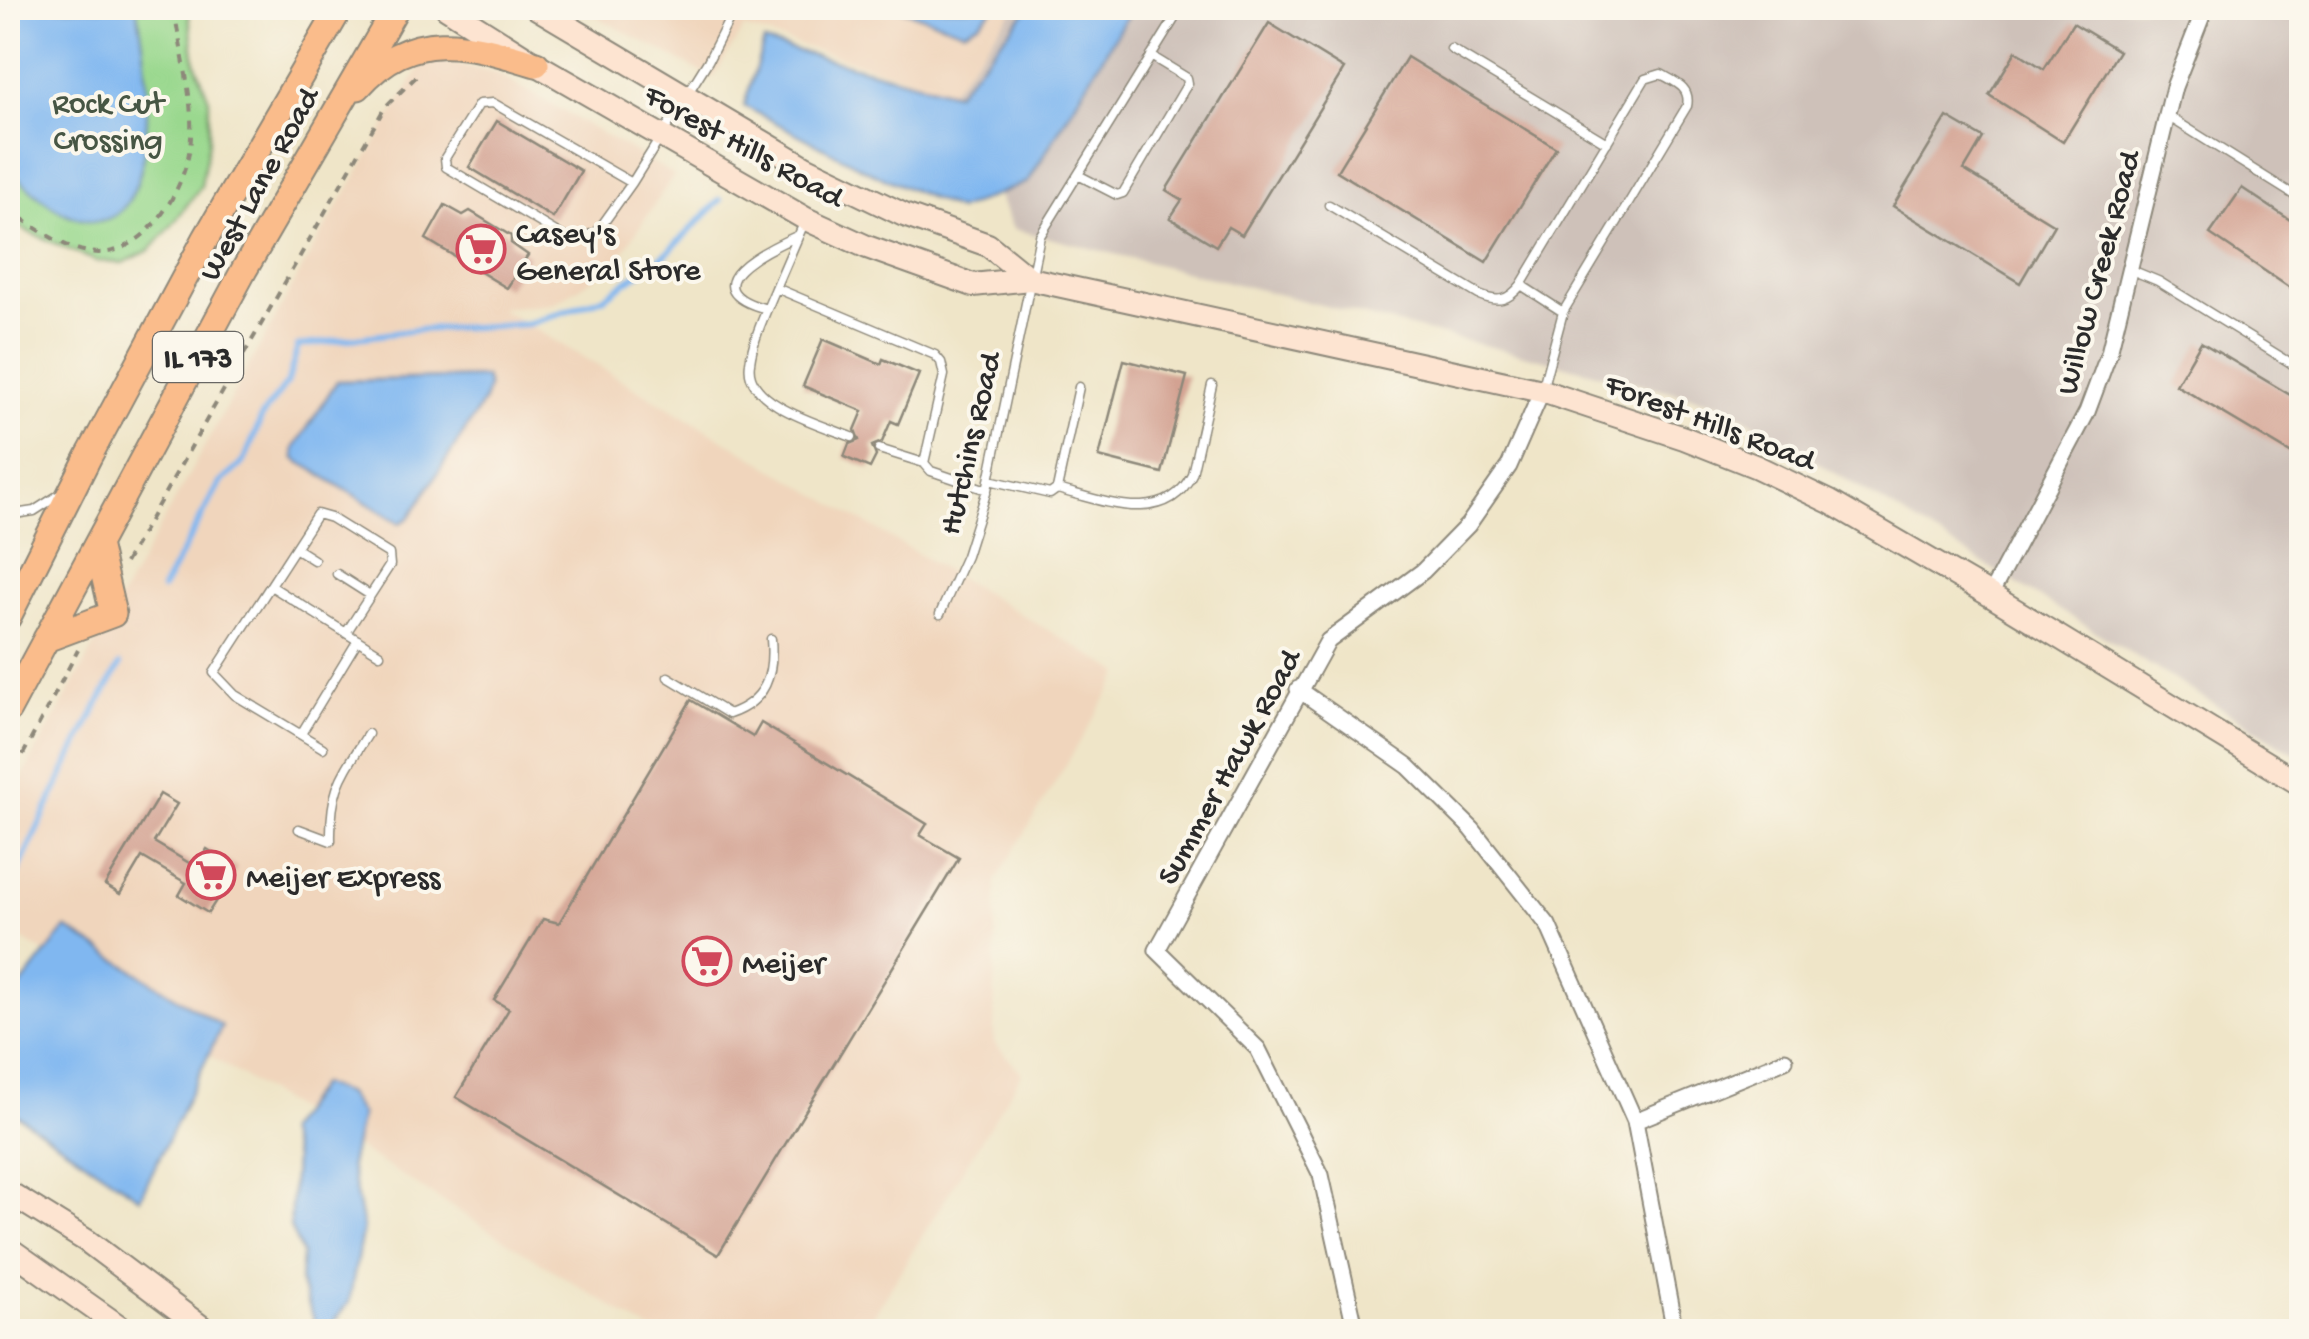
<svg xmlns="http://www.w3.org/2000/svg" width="2309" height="1339" font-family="'Gochi Hand',sans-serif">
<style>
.built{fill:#f0d5bc}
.industrial{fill:#cec1b9}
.green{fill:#9ad88e;stroke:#62825c;stroke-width:2.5}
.water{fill:#80b7f0;stroke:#56718e;stroke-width:2.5}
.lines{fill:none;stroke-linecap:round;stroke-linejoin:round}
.stream{stroke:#80b7f0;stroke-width:6}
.building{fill:#d3a292}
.lane-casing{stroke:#8d887a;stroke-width:11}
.street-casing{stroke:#8d887a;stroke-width:19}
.secondary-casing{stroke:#8d887a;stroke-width:26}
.primary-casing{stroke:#8d887a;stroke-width:29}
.path{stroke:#8d887a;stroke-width:4;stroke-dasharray:8 8;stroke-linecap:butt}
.lane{stroke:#fff;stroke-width:8}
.street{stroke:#fff;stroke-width:15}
.secondary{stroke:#fde4d1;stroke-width:22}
.primary{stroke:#fabc8b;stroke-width:25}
.labels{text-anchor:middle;stroke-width:8;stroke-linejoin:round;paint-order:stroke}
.shield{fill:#fbf7ec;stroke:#696865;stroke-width:2.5}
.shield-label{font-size:30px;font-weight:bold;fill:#2b2b2b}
.park-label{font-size:32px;fill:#475644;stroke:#fbf7ec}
.street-label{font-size:32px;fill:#2b2b2b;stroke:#fbf7ec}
.poi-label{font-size:32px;fill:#2b2b2b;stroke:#fbf7ec;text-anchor:start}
</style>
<rect width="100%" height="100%" fill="#fbf7ec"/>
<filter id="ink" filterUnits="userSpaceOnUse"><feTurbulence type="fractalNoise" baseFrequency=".01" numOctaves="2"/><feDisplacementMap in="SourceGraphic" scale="20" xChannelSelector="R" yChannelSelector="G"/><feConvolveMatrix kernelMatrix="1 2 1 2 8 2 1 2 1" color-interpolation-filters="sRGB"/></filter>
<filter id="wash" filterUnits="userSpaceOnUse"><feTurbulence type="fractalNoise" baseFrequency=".0048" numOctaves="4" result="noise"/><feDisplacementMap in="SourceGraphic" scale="40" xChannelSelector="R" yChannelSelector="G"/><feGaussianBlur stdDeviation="2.25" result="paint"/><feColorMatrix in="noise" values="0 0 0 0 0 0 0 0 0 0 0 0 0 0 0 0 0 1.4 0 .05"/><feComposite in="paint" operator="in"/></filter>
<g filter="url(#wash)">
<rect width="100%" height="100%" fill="#efe5c8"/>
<path class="built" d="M580 8H1015L950 91 744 28 713 78Z
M426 58 498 74 674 175 613 267 552 304 499 308 1121 673 996 881 994 1043 1022 1073 864 1331H651L8 930V803L317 242Z"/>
<path class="industrial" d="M1015 8H2301V757L1722 404 1013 229 950 91Z"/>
<path class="green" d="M8 8H188L195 62 209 99V140L201 186 173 224 150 250 123 263 96 261 26 231 8 219Z"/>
<path class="water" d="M8 8H136C149 50 165 226 92 221 57 218 32 190 8 169Z
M897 8H994L980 22 964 31Z
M1029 8H1132L1028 182 958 210 868 171 744 106 764 42 955 93Z
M485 377 488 387 484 401 409 518 400 523 295 459 294 449 337 381Z
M66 928 222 1026 140 1198 8 1109V1002Z
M320 1084 347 1094 361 1115 350 1165 363 1227 349 1302 332 1324 315 1323 300 1282 302 1254 290 1227 294 1159 286 1131Z"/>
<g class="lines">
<path class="stream" d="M162 589 220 483 244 462 262 416 288 381 298 346 416 330 528 324 603 298 665 255 720 200
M8 892C44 816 78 738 120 665"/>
</g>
<g id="blocks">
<path class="building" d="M1269 23 1344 69 1242 235 1228 227 1216 246 1170 218 1182 200 1166 190Z
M2073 23 2119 51 2063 142 1989 95 2016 51 2044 69Z
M1407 57 1556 148 1486 262 1337 171Z
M1947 117 1983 138 1964 170 2054 225 2020 283 1893 206Z
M497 121 581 171 553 218 469 167Z
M2242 188 2302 228V296L2210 234Z
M445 205 463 215 470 211 511 236V243L528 255 507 288 426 239Z
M823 339 881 364 883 359 919 374 898 424 891 421 882 442 872 446 876 456 870 468 844 457 849 444 859 440 855 430 863 411 803 386Z
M2201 342 2302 402V460L2176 385Z
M1124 360 1187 376 1162 473 1099 457Z
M691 700 753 737 761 723 927 824 920 835 959 858 718 1255 456 1097 509 1009 494 1000 543 919 559 923Z
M160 794 177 804 154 842 196 867 207 849 237 868 208 913 179 895 186 883 142 857 120 894 105 885Z"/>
</g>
</g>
<g filter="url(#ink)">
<use href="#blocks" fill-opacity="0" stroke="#8d887a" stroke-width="2.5"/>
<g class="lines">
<g class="lane-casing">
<path id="lane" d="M1451 49 1607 143
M2166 115 2302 200
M1078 175 1117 195 1123 193 1188 83 1187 78 1151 56
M632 183 493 103 479 104 445 158 446 167 571 241 597 232 632 183 708 61 735 8
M1329 205 1479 295C1498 303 1508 301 1521 285L1563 312
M804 223 776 288 935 355 941 362 944 375 924 463 931 471 987 490
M2129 269 2158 281 2302 370
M1521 285 1645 79 1661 74C1675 82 1691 87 1687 106L1563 312 1542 390
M776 288C766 312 753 338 750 363 743 404 822 425 852 437
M767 309C687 288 765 250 799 235
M879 449 924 463
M989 480 1050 494 1057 489 1079 387
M1057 489C1101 500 1166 528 1192 474L1212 385
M8 515 34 511 59 495
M295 548 314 560
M337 574 370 595
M271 586 346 633
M940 614 966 556 987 490 1040 236 1181 8
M668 677 729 714C767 701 774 674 771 639
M301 734 358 640
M323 748 235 695 214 673 317 514 331 518 389 554 390 565 346 633 380 654
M299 829 331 841C330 788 341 777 368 734"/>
</g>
<g class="street-casing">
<path id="street" d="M1990 595 2087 412 2109 353 2174 87 2205 8
M1298 689 1408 766 1472 829 1548 925 1635 1121 1675 1332
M1635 1121 1785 1060
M1356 1332 1321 1175 1258 1049 1157 950 1328 641 1423 571 1468 525 1509 466 1542 391"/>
</g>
<g class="secondary-casing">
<path id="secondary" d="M447 8 536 64 806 219 867 247 973 285 1030 279 1542 391 1684 438 1757 467 1830 502 1990 595 2302 785
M537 8 805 167 904 215 988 245 1030 279
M8 1192 87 1241 208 1332
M8 1248 127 1332"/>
</g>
<g class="primary-casing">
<path id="primary" d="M358 87C412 26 467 43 536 64
M8 617 89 456 206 238 340 8
M46 639 113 614 97 544
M8 710 244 270 396 8"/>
</g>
<path class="path" d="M8 209C31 225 62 248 89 252 146 262 189 184 191 137 193 93 180 51 174 8
M125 563 385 107 421 72
M8 783 78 650
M8 1318 28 1332"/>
<use href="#lane" class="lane"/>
<use href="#street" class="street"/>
<use href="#secondary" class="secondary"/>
<use href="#primary" class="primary"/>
</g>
</g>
<defs>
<g id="supermarket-ring" transform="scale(2.5)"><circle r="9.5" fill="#fbf7ec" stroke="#d1495b" stroke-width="1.5"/><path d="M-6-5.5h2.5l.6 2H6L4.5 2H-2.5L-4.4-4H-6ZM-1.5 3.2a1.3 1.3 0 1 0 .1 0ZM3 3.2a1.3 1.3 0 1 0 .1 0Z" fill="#d1495b"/></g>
</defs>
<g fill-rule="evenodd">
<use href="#supermarket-ring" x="481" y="249"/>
<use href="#supermarket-ring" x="211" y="875"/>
<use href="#supermarket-ring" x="707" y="961"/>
</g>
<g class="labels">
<rect class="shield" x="153" y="332" width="90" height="50" rx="8"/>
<g class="shield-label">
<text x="198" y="367">IL 173</text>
</g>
<g class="park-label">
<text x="108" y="112">Rock Cut<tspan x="108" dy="37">Crossing</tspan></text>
</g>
<g class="street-label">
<text transform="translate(745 144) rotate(29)" y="11">Forest Hills Road</text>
<text transform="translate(257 183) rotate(-61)" y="11">West Lane Road</text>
<text transform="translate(2096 272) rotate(-75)" y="11">Willow Creek Road</text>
<text transform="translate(1711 420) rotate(21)" y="11">Forest Hills Road</text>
<text transform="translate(968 443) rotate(-77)" y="11">Hutchins Road</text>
<text transform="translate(1227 766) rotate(-61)" y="11">Summer Hawk Road</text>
</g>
<g class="poi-label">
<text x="516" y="242">Casey's<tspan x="516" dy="37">General Store</tspan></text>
<text x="246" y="886">Meijer Express</text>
<text x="742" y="972">Meijer</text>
</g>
</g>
<rect width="2309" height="1339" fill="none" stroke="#fbf7ec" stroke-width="40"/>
</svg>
